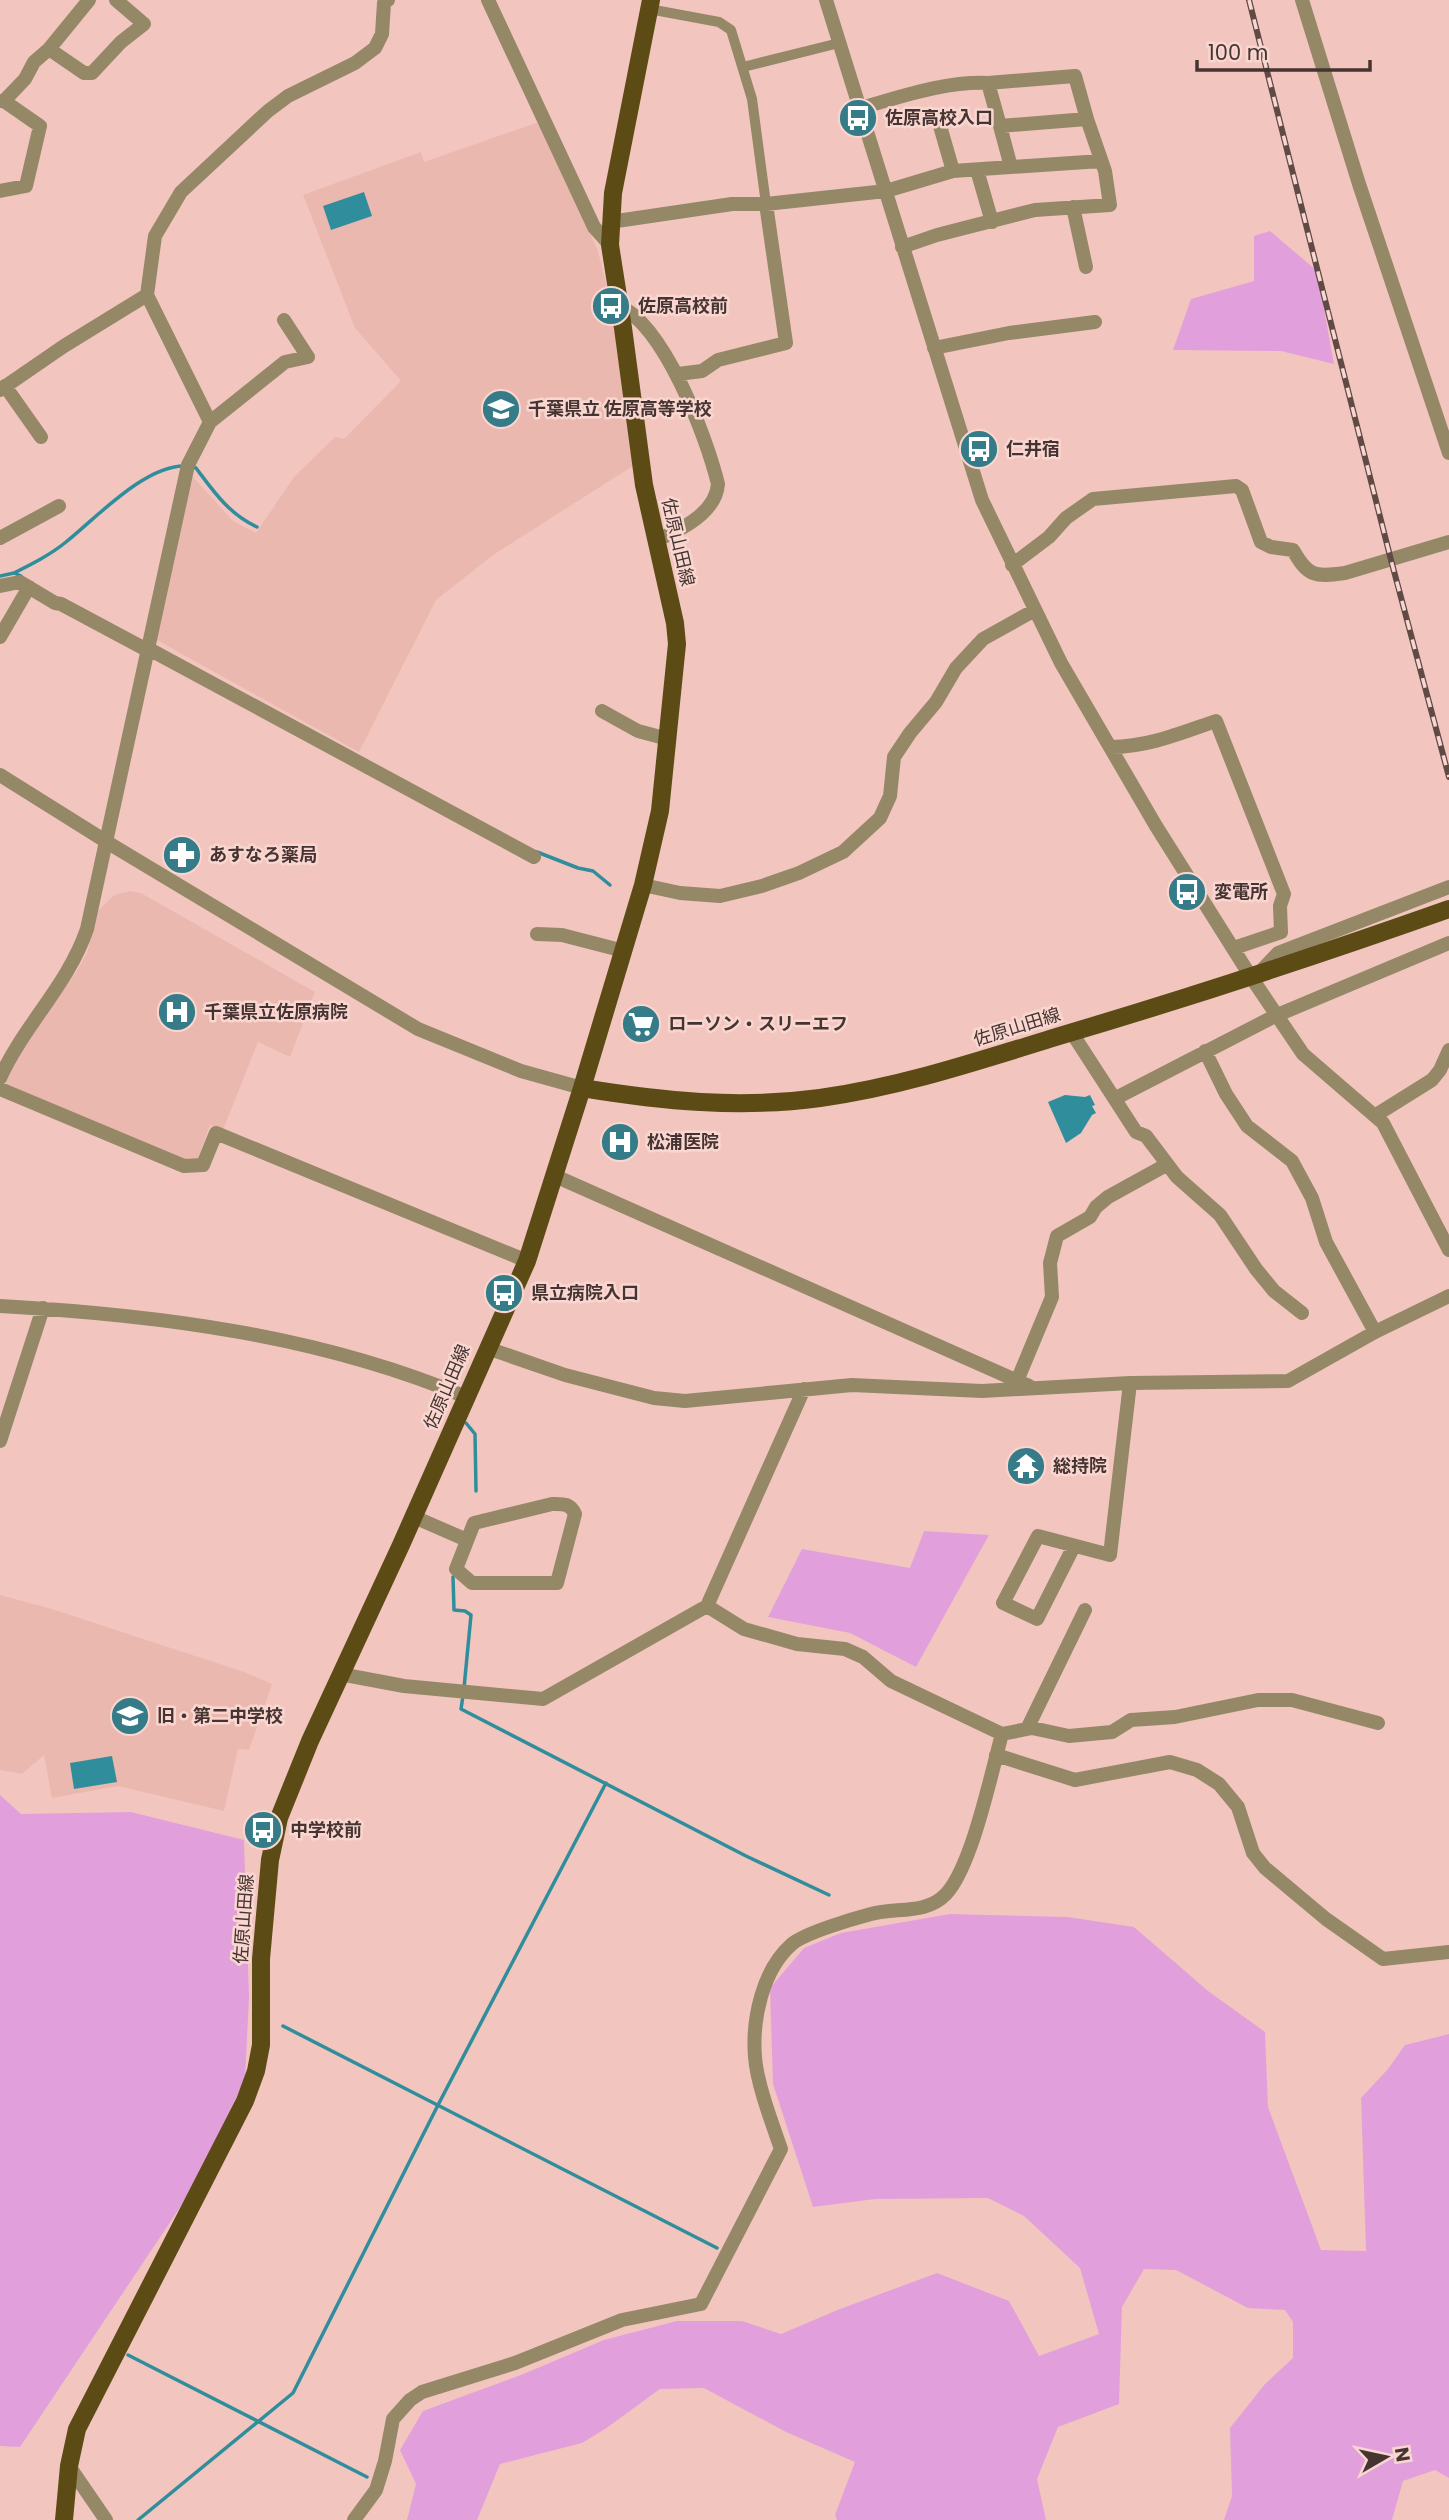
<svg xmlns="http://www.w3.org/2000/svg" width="1449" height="2520" font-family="Poppins,'Noto Sans JP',sans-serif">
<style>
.built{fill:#ebb8af}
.green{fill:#e1a0db}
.water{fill:#308e9c}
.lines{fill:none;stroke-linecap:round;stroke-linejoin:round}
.stream{stroke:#308e9c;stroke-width:3.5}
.pedestrian{stroke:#958867;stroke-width:10}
.minor{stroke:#958867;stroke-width:14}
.tertiary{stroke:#958867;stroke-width:14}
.primary{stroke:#5d4b15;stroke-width:18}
.rail-casing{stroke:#5f4a46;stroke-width:6}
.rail{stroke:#f9d6cf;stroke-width:3.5;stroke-dasharray:10;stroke-linecap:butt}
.labels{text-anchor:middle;stroke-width:5;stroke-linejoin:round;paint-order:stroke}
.poi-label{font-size:18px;font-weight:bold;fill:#453431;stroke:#f9d6cf;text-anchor:start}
.street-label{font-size:18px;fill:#453431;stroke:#f9d6cf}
</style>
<rect width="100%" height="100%" fill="#f2c6bf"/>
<path class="built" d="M542 121 598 251 618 333 636 464 493 555 436 600 359 752 153 638 193 477 233 521 256 533 294 477 335 437 344 439 401 381 355 328 303 195 421 152 424 162Z
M130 891 141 893 315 992 290 1057 258 1042 223 1130 210 1125 197 1161 187 1162 3 1087 14 1057 75 974 87 953 98 911 114 895Z
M639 1008 657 1013 647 1042 630 1037Z
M0 1595 52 1609 244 1672 272 1684 249 1750 238 1749 224 1811 118 1786 52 1798 44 1755 22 1774 0 1770Z"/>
<path class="green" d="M1270 231 1317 271 1334 364 1281 351 1173 350 1191 299 1254 281V236Z
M924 1531 989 1535 916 1667 850 1633 768 1617 802 1549 910 1568Z
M0 1795 21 1814 131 1812 244 1840 249 1997 245 2079 193 2188 20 2447 0 2446Z
M950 1914 1068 1917 1134 1927 1208 1991 1265 2032 1268 2107 1321 2250 1366 2251 1361 2098 1388 2069 1405 2045 1449 2034V2478L1435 2470 1403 2481 1392 2520H1224L1232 2496 1230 2428 1265 2384 1293 2358V2322L1285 2310 1248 2308 1176 2270 1144 2269 1122 2307 1119 2404 1058 2427 1037 2479 1046 2520H837L835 2515 855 2462 786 2432 704 2388 660 2389 605 2429 582 2443 500 2464 477 2520H407L416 2484 400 2450 423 2411 521 2375 604 2340 677 2321H742L781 2334 840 2309 937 2273 1009 2301 1039 2356 1099 2334 1080 2268 1024 2216 988 2198 875 2199 813 2207 773 2084 770 1988 804 1948 841 1933Z"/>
<path class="water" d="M364 192 372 216 331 230 323 206Z
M1065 1095 1085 1097 1090 1095 1095 1105 1092 1106 1096 1113 1092 1115 1081 1133 1066 1143 1048 1102Z
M112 1756 117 1782 74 1789 70 1763Z"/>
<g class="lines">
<path class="stream" d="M192 467 196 468C214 492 229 514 257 527
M14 573C32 564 50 555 66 542 96 518 145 465 185 466
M0 576 14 573 21 576
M537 852 578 868 593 871 610 885
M466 1423 475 1434 476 1491
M453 1577 454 1610 465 1611 471 1615 464 1688
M463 1696 461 1709 746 1856 829 1895
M283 2026 717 2248
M128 2355 367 2477
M138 2520 293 2393 438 2105 606 1783"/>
<path class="pedestrian" d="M649 9 719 22 731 30 752 99 766 204
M743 67 839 43"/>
<path class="minor" d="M488 0 594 227 610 245
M826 0 982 500 1061 663 1156 826 1251 977
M1302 0 1359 184 1449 453
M49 49 84 73H92L121 42 144 24 116 0
M0 101H4L25 79 34 62 49 49 89 0
M860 108C901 97 945 81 988 83
M938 119 953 171
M1000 126 988 83 1075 76 1087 119
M977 170 992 222
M0 191 26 186 40 126 4 101
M1073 207 1086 267
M610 222 732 204H766L886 191 953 171 1101 161
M902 247 937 235 1035 210 1110 205 1105 171 1087 119 1000 126 1011 167
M618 305C665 326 706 436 718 484 716 513 679 531 656 540
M934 348 1009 333 1095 322
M678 374 702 371 718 360 786 343 766 204
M5 386 41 437
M0 390 64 346 147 295
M210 422 285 362 308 357 284 320
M0 538 59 506
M1012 565 1049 537 1066 518 1093 499 1236 486 1242 490 1261 542 1271 547 1293 550C1308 577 1315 577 1345 573L1449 542
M0 586 20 582 55 603 61 604 147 650
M0 637 29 587
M147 648 534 857
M602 711 638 731 668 739
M1111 747C1148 747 1181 733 1216 721L1284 894 1280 906 1281 932 1234 948
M643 885 680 893 720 896 762 886 799 873 843 852 880 818 890 796 894 757 910 733 936 702 956 668 983 639 1035 610
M537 934 562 935 624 951
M1259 973 1278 953 1449 887
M1072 1033 1136 1132 1146 1136 1177 1177 1220 1215 1256 1269 1274 1291 1302 1313
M1205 1051 1226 1094 1247 1126 1292 1161 1312 1198 1326 1242 1375 1332
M0 1078C24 1025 68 985 87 929L188 465 210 422 147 295 155 236 181 192 268 111 288 96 355 63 375 48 382 34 384 3 388 0
M0 1089 184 1166 203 1165 216 1133 527 1261
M1116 1098 1275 1016 1449 943
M1376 1115 1432 1080 1440 1070 1449 1050
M555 1176 1029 1386
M0 1306C159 1315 318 1335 466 1397
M487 1348 565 1375 654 1398 685 1401 852 1385 982 1391 1130 1383 1288 1381 1375 1332 1449 1296
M1017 1381 1052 1297 1050 1263 1057 1236 1090 1217 1096 1207 1108 1197 1166 1165
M0 1441 43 1308
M552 1504C563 1504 570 1503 575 1514L557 1583H472L456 1569 474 1523Z
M414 1517 467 1540
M1074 1546 1037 1619 1003 1603 1038 1536 1110 1555 1130 1383
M707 1606 744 1629 797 1644 845 1649 863 1657 891 1681 1002 1734 1032 1728 1069 1736 1112 1732 1131 1720 1175 1717 1258 1700H1292L1378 1723
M340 1674 404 1686 543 1699 707 1606 804 1389
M1027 1729 1085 1610
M996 1755 1075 1780 1170 1762 1197 1770 1219 1784 1238 1807 1253 1853 1265 1868 1326 1919 1383 1959 1449 1952
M69 2466 106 2520
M354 2520 376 2490 385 2461 393 2419 410 2400 422 2392 515 2363 622 2320 701 2304 781 2149C772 2123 757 2084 755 2057 752 2020 762 1970 792 1944 805 1933 852 1919 871 1914 896 1907 926 1915 946 1894 972 1866 991 1774 1002 1734"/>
<path class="tertiary" d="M0 775 115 847 418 1029 521 1071 582 1088
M1251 977 1303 1054 1383 1123 1449 1250"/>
<path class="primary" d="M582 1088C662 1101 739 1109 820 1098 900 1087 978 1061 1056 1037 1188 998 1319 955 1449 909
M64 2520 69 2466 77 2429 245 2101 256 2071 261 2045V1959L270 1860 279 1818 310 1741 401 1545 527 1261 582 1088 643 885 660 811 677 644 675 623 644 485 623 328 610 245 613 193 651 0"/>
<g class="rail-casing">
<path id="rail" d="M1249 0 1391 560 1449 777"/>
</g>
<use href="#rail" class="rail"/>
</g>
<defs>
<g id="bus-disc" transform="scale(2.0125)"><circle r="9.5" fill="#367c88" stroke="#f9d6cf"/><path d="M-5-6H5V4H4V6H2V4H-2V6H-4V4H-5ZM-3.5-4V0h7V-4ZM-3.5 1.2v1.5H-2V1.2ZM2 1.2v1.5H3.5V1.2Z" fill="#fff"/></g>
<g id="school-disc" transform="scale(2.0125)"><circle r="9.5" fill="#367c88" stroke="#f9d6cf"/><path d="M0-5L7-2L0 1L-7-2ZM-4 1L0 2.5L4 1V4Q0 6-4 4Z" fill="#fff"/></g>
<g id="pharmacy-disc" transform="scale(2.0125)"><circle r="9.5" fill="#367c88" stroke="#f9d6cf"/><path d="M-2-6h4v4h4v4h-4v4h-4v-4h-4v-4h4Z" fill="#fff"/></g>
<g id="hospital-disc" transform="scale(2.0125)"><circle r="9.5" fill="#367c88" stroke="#f9d6cf"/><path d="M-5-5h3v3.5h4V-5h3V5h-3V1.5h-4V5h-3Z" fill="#fff"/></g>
<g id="supermarket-disc" transform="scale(2.0125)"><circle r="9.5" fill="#367c88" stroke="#f9d6cf"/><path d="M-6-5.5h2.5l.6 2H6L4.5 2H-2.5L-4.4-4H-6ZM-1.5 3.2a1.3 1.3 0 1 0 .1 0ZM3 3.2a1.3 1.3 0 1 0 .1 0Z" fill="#fff"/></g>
<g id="temple-disc" transform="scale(2.0125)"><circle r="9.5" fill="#367c88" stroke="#f9d6cf"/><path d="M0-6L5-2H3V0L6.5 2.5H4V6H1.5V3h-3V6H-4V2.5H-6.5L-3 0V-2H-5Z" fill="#fff"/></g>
</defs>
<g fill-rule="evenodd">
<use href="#bus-disc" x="858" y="118"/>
<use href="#bus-disc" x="611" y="306"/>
<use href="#school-disc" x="501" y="409"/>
<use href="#bus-disc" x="979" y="449"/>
<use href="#pharmacy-disc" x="182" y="855"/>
<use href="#bus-disc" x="1187" y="892"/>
<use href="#hospital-disc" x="177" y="1012"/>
<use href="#supermarket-disc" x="641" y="1024"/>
<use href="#hospital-disc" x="620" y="1142"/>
<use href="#bus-disc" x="504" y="1293"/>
<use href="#temple-disc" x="1026" y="1466"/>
<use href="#school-disc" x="130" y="1716"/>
<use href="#bus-disc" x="263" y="1830"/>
</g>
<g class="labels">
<g class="poi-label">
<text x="885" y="124">佐原高校入口</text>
<text x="638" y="312">佐原高校前</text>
<text x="528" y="415">千葉県立 佐原高等学校</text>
<text x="1006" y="455">仁井宿</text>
<text x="209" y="861">あすなろ薬局</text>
<text x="1214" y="898">変電所</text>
<text x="204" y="1018">千葉県立佐原病院</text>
<text x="668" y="1030">ローソン・スリーエフ</text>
<text x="647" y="1148">松浦医院</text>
<text x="531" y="1299">県立病院入口</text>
<text x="1053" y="1472">総持院</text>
<text x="157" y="1722">旧・第二中学校</text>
<text x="290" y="1836">中学校前</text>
</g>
<g class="street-label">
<text transform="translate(678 542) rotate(77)" y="6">佐原山田線</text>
<text transform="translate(1017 1027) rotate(-17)" y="6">佐原山田線</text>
<text transform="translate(447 1387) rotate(-67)" y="6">佐原山田線</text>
<text transform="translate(244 1919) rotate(-86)" y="6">佐原山田線</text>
</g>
</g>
<g transform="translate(1386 2457) rotate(81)" stroke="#f9d6cf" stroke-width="5" paint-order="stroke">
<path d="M0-5L12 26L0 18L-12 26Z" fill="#453431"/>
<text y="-10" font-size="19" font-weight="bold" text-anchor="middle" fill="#453431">N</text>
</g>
<path d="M1197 60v10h173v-10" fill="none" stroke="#453431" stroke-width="3.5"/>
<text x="1208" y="60" font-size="21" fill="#453431" stroke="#f9d6cf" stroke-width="5" paint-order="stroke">100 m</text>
</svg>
